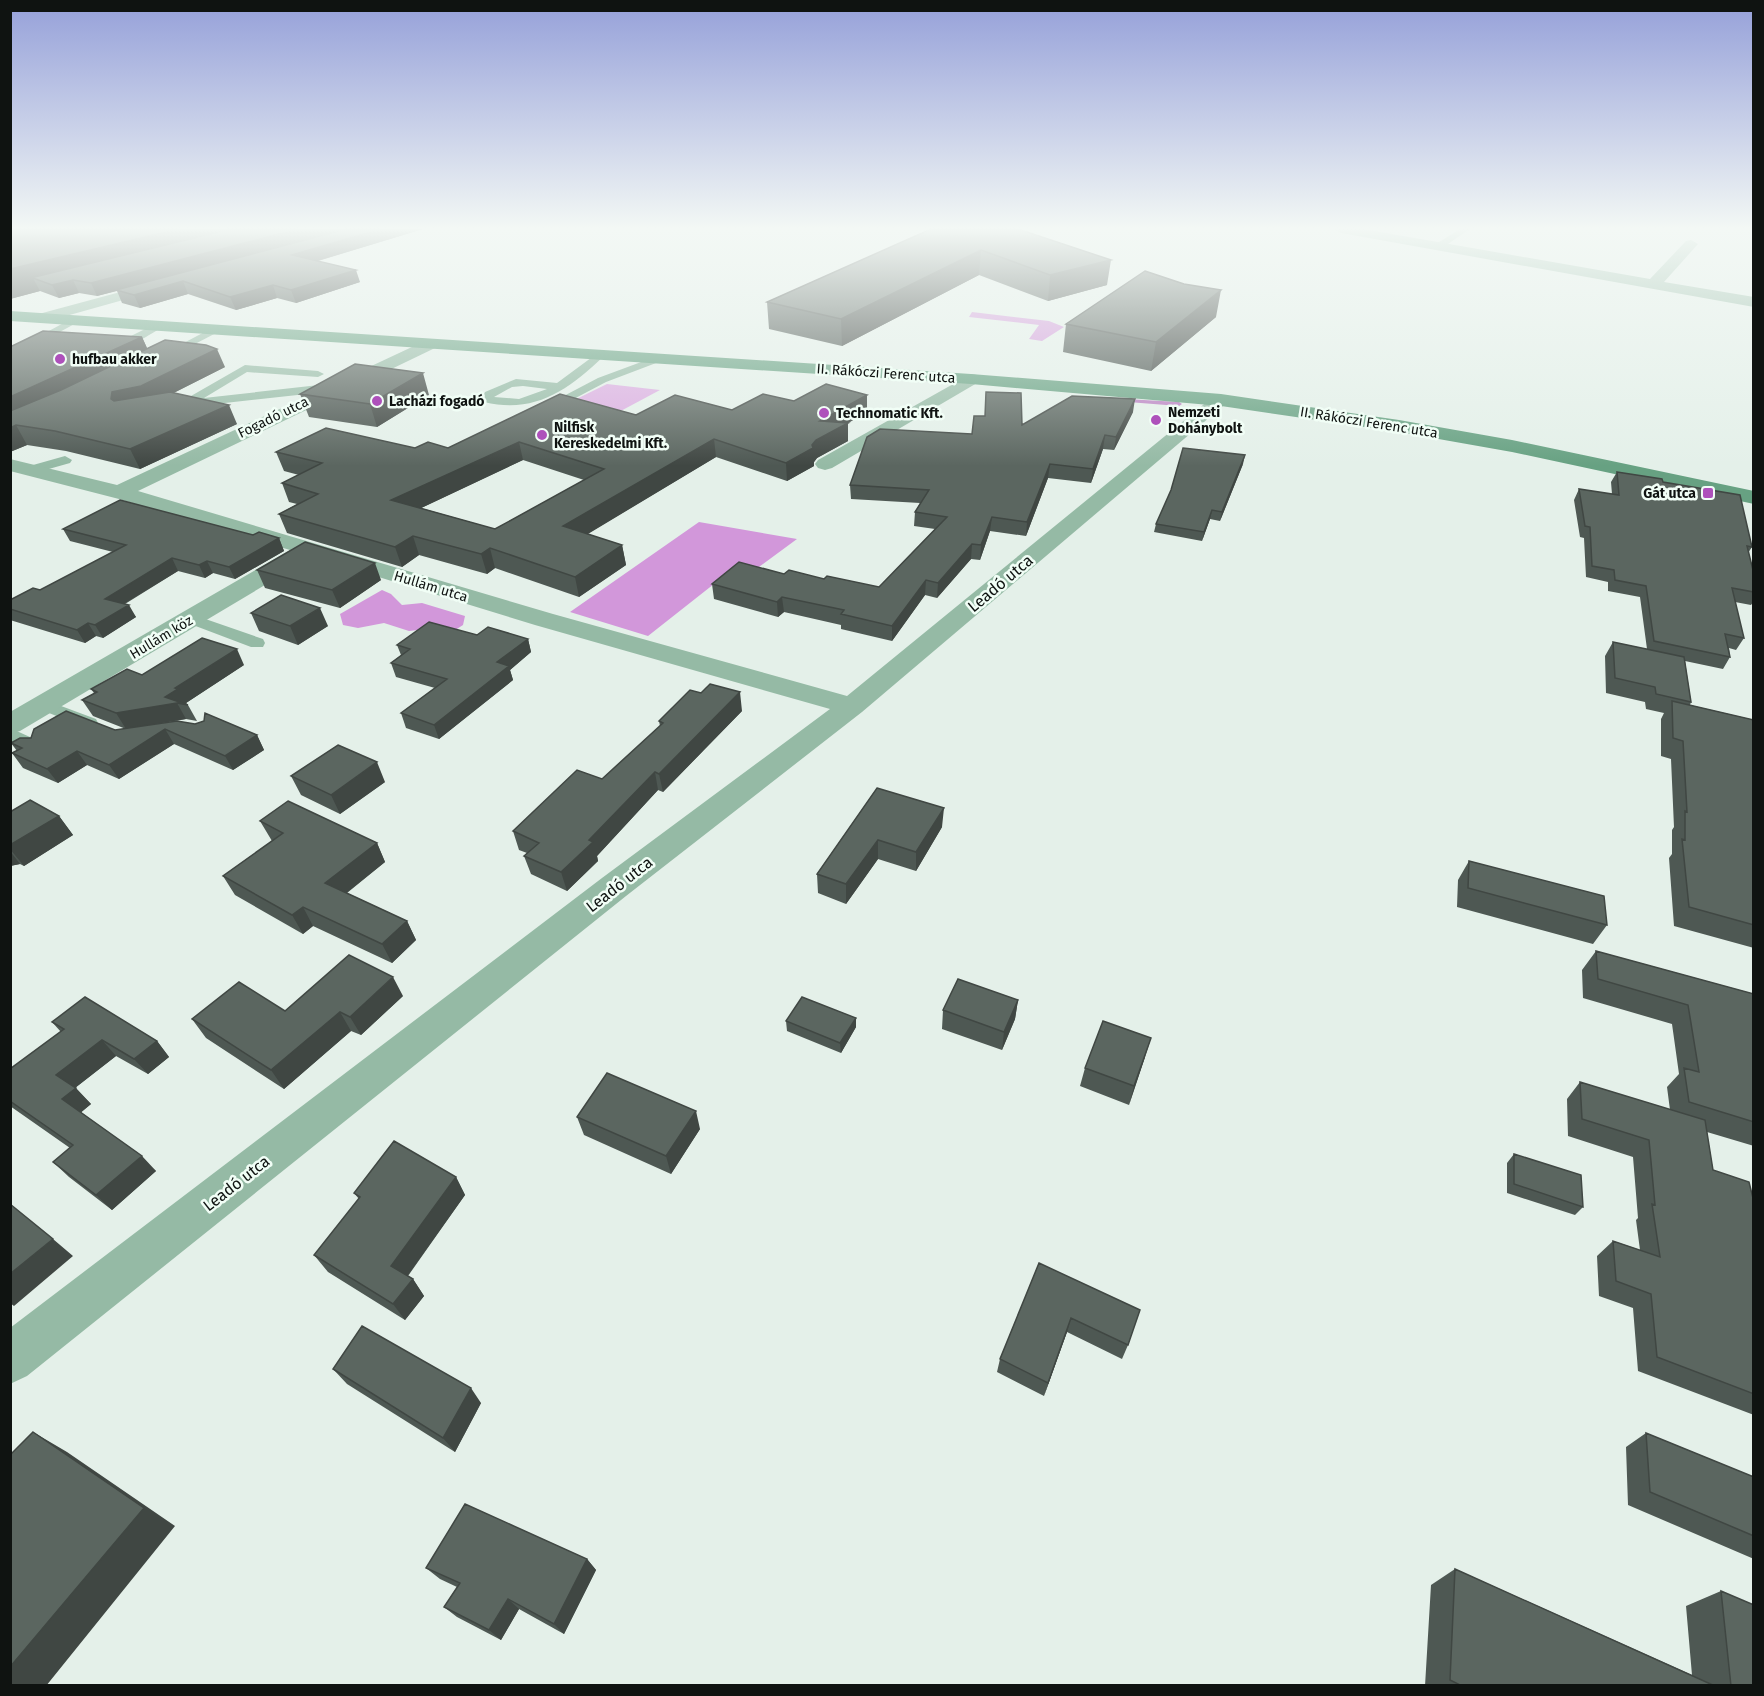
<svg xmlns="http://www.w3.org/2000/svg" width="1764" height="1696" font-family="'Fira Sans',sans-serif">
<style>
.green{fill:#dbade1}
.forest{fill:#d297da}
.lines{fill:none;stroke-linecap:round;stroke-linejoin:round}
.stream{fill:#ba81c2;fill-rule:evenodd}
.service{fill:#95baa5;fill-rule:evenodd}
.minor{fill:#95baa5;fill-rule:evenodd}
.secondary{fill:#67a182;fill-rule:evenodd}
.wall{fill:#4e5853;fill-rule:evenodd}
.shaded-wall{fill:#404743}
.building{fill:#5b6660;stroke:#404743;stroke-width:1.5;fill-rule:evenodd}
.poi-dot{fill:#ae51bb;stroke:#f1fef6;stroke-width:2}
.labels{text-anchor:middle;stroke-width:5;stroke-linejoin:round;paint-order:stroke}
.far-poi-label{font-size:14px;font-weight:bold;fill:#0f1311;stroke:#f1fef6;text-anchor:start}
.far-street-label{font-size:14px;fill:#0f1311;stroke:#f1fef6}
.street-label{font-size:16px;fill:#0f1311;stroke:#f1fef6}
</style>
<rect width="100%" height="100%" fill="#e4f0e9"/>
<path class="green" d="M607 384 660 390 602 421 556 409Z"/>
<path class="forest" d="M972 312 1049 321 1064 327 1042 341 1029 339 1039 325 969 317Z
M699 522 797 539 752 572 733 569 648 636 570 612Z
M382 590 391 594 402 605 422 603 465 616 463 625 449 634 435 628 409 631 384 623 358 628 343 625 340 614Z"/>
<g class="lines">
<path class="stream" d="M1126 399 1179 402 1182 404 1179 406 1128 402 1125 400Z"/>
<path class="service" d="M1460 229H1470L1442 248H1436V244Z
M71 319 80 321 32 347H24L23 345Z
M157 323 162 326 161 328C146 336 122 356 106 344L111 341 119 342Z
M214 327 218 328V332L170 357 166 358 161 355Z
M599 352 603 353V357C567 391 534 414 484 402L482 399 485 392 516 379 557 383ZM523 386 547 389 519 399 494 397 512 387Z
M660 355 665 358 664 360 606 382 549 412 545 413 539 409 598 378Z
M245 365 318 371 324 374 318 377 247 372 204 398 328 384 340 388 334 391 180 408 174 404 176 401 190 399 191 396Z
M65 456 72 460 70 463 31 474 24 470 26 467Z
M191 614 263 639 265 643 263 647H251L185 622 183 619Z
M45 700 96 719 98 723 96 727 89 729 39 709 36 705 39 701Z
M10 728 41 742 43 746 41 750H27L10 742Z"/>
<path class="minor" d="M1334 229H1363L1650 279 1686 241 1691 240 1698 244 1664 282 1754 297V307L1341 233Z
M161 281 168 285 166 288 41 323 33 318 35 315Z
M429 339 437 344 435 348 138 491 553 614 847 696 1214 396H1228L1230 400 862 712 626 896 27 1376 10 1384V1328L602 878 830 709 535 625 310 556 307 560 20 731 10 734V712L290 550 119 499 10 471V459L117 485Z
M971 374 977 375 980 379 977 383 832 468 825 470 818 468 815 464 818 460Z"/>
<path class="secondary" d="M10 311 971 374 1221 394 1399 420 1512 440 1754 491V504L1512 452 1399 432 1221 406 971 384 10 321Z"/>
</g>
<path class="wall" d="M10 229H423L318 261 360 282 296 303 277 298 236 310 188 294 140 308 122 303 117 291 97 296 79 293 59 298 40 291 10 299Z
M931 229 1107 285 1048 301 979 275 842 346 769 329 767 302Z
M1216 317 1151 371 1063 352 1066 324Z
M142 337 147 348 225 367 173 393 237 424 140 469 66 451 27 445 10 452V347Z
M986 392 1022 425 1133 412 1114 450 1103 449 1091 483 1048 478 1026 536 990 531 980 560 971 559 937 598 925 595 892 641 841 629V625L784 612 778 617 714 599 712 584 784 574 879 587 935 529 914 526 915 512 920 503 851 499 850 485 972 434 985 416Z
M300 394 429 395 377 427 309 417Z
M794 401 867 412 848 423V441L817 458 814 462V466L787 481 716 457 587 534 622 545 626 565 579 597 495 568 487 574 419 555 402 567 287 533 279 514 297 504 289 502 282 483 299 475 284 471 276 452 415 448H448L636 415 732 410ZM523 460 584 480 495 529 421 508Z
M1243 464 1220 521 1210 519 1202 541 1154 532 1156 524Z
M1617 472 1663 482 1752 547 1748 553 1754 574V601L1751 605 1735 602 1744 638 1736 650 1729 648 1730 657 1723 669 1685 661 1691 702 1690 705 1754 720V948L1674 926 1669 858 1672 854V830L1674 827 1671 759 1661 756V719L1664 713 1646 709 1645 702 1606 693 1605 656 1613 642 1647 649 1640 597 1608 591V582L1586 577 1584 538 1580 537 1574 500 1579 489 1612 494 1611 482Z
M63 529 253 535 279 538 284 551 235 579 213 573 205 578 178 571 125 604 136 617 103 638 96 636 85 643 10 620V600L40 590 113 552 70 541Z
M257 570 381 580 340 608 265 588Z
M251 613 328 626 298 645 259 631Z
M477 635 528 639 531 652 510 670 513 680 439 739 406 728 401 713 435 688 396 677 391 663 401 655 397 645Z
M244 665 186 703 188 705 197 721 186 719 126 729 93 716 82 700 94 693 91 689 142 675Z
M742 711 663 792 658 790 597 856 598 861 567 891 531 874 524 856 527 853 519 850 513 831 602 779 660 726 659 721Z
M195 724 257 735 264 750 233 770 174 744 119 779 87 765 58 783 23 768 12 753 17 751 11 743 31 738Z
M291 776 385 782 340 814 301 795Z
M877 788 942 827 916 871 878 859 846 904 818 893 817 874Z
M10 812 59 816 73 835 24 866 20 864 10 866Z
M260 821 377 843 385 862 347 893 407 921 416 940 392 963 313 926 303 934 235 895 223 876 272 841Z
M1469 861 1607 925 1593 944 1457 907 1458 880Z
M1596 951 1754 994V1146L1707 1132 1713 1170 1754 1202V1415L1638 1371 1633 1308 1599 1296 1597 1256 1613 1241 1640 1250 1636 1220 1638 1218 1633 1157 1568 1136 1567 1099 1580 1082 1670 1110 1667 1087 1679 1074 1672 1024 1583 998 1582 970Z
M403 996 361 1035 351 1031 284 1089 206 1038 192 1019 285 1011Z
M1018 1000 1015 1019 1002 1050 942 1029 943 1010Z
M786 1021 856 1027 841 1053 787 1031Z
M52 1022 157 1041 169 1057 148 1074 116 1056 75 1088 91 1104 81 1112 156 1171 112 1210 69 1177 53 1162 70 1148 10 1106V1069L61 1032Z
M1145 1057 1129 1105 1080 1086 1085 1068Z
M577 1117 700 1129 671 1174 584 1135Z
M1514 1154 1583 1207 1575 1215 1507 1193V1163Z
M456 1177 465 1195 408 1276 413 1279 424 1296 405 1320 328 1272 314 1255 359 1199 354 1193Z
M1039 1263 1128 1345 1122 1359 1067 1332 1044 1396 997 1372 1000 1359Z
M333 1369 481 1403 455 1452 347 1384Z
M1646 1433 1754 1477V1559L1628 1505 1626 1447Z
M587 1559 596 1570 564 1634 519 1609 501 1640 457 1617 444 1607 457 1587 440 1579 426 1568Z
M1455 1569 1692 1675 1686 1606 1721 1591 1754 1686H1425L1431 1585Z"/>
<path class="shaded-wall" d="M179 229H231L10 284V269Z
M298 229H346L97 296 91 283Z
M381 229H423L297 267 292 255Z
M981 250 979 275 842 346 841 319Z
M1111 260 1107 285 1048 301 1050 275Z
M356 270 360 282 296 303 291 290Z
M33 278 40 291 10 299V284Z
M73 280 79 293 59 298 52 285Z
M183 281 188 294 140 308 134 295Z
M273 285 277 298 236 310 230 297Z
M1221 290 1216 317 1151 371 1156 342Z
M142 337 150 355 10 421V397Z
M217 349 225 367 150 405 121 411 111 399 112 392Z
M423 373 429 395 377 427 370 404Z
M867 395V412L848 423V441L817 458 814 462V466L787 481 786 463 812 445 820 421Z
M1135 399 1133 412 1114 450 1116 437Z
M229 405 237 424 140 469 130 449Z
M16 425 27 445 10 452V428Z
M1105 435 1103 449 1091 483 1093 469Z
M714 439 716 457 568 546 563 526Z
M519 442 523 460 398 519 391 500Z
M1245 455 1243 464 1220 521 1222 512Z
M1050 464 1048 478 1026 536 1027 522Z
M1212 510 1210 519 1202 541 1204 532Z
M992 517 990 531 980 560 981 545Z
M413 536 419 555 402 567 395 547Z
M279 538 284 551 235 579 229 567Z
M972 544 971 559 937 598 938 583Z
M622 545 626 565 579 597 575 577Z
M490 548 495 568 487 574 481 554Z
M172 558 178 571 112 611 105 599Z
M207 561 213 573 205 578 199 565Z
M375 563 381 580 340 608 332 590Z
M926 580 925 595 892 641V626Z
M782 597 784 612 778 617 777 602Z
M129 605 136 617 103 638 95 625Z
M320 608 328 626 298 645 290 626Z
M88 623 96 636 85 643 77 630Z
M528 639 531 652 510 670 513 680 439 739 434 725 497 662Z
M237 649 244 665 186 703 187 705 177 703 186 719 126 729 116 713 165 697 175 688Z
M740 692 742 711 663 792 659 774Z
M165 729 174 744 119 779 109 765Z
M257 735 264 750 233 770 225 756Z
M77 751 87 765 58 783 47 769Z
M377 762 385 782 340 814 331 795Z
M655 772 658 790 597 856 598 861 567 891 561 872 589 840Z
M944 808 942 827 916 871V852Z
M59 816 73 835 24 866 10 849V845Z
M878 840V859L846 904V884Z
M377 843 385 862 335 902 325 883Z
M10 851 20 864 10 866Z
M303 907 313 926 303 934 292 915Z
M407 921 416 940 392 963 382 944Z
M393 977 403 996 361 1035 350 1017Z
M1018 1000 1015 1019 1002 1050 1004 1032Z
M340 1012 351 1031 284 1089 271 1070Z
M856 1018V1027L841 1053 840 1043Z
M1151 1038 1145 1057 1129 1105 1134 1086Z
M102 1040 116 1056 71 1091 56 1075Z
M157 1041 169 1057 148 1074 134 1059Z
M76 1088 91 1104 78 1115 62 1099Z
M696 1111 700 1129 671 1174 666 1156Z
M142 1156 156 1171 112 1210 96 1195Z
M456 1177 465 1195 403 1282 391 1266Z
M53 1239 73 1256 14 1306 10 1303V1274Z
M413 1279 424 1296 405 1320 393 1304Z
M1071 1318 1067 1332 1044 1396 1048 1383Z
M471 1388 481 1403 455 1452 443 1438Z
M33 1432 67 1452 175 1526 46 1686H10V1667Z
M587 1559 596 1570 564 1634 554 1624Z
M508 1599 519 1609 501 1640 489 1630Z"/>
<path class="building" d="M10 229H179L10 269Z
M231 229H298L91 283 73 280 52 285 33 278 10 284V283Z
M347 229H381L292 255 356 270 291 290 273 285 230 297 183 281 134 295 116 290Z
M931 229H1018L1111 260 1050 275 981 250 841 319 767 302Z
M1145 271 1184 284 1221 290 1156 342 1066 324Z
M43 331 142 337 10 397V347Z
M165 340 206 345 217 349 141 386 112 392 111 399 114 401 170 392 229 405 130 449 55 431 16 425 10 428V411L61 390Z
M355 364 423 373 370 404 300 394Z
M826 384 867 395 820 421 848 423 816 440 812 445 813 448 786 463 714 439 563 526 622 545 575 577 490 548 481 554 413 536 395 547 279 514 318 494 282 483 322 463 276 452 326 428 415 448 428 442 448 448 560 394 636 415 675 395 732 410 763 394 794 401ZM519 442 604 469 495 529 391 500Z
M986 392 1021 393 1022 425 1072 396 1135 399 1116 437 1105 435 1093 469 1050 464 1027 522 992 517 981 545 972 544 938 583 926 580 892 626 841 614 844 610 782 597 777 602 712 584 739 562 784 574 789 570 824 579 827 576 879 587 947 517 915 512 929 490 850 485 867 437 880 429 972 434 974 416H985Z
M1183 448 1245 455 1222 512 1212 510 1204 532 1156 524 1171 490Z
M1617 472 1662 479 1663 482 1740 495 1752 547 1747 546 1754 574V592L1732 588 1744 638 1725 634 1730 657 1654 641 1646 586 1615 580 1614 570 1592 566 1590 527 1585 526 1579 489 1619 495Z
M120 500 253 535 259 532 279 538 229 567 207 561 199 565 172 558 105 599 129 605 95 625 88 623 77 630 10 609V600L33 588 40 590 126 545 63 529Z
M305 542 375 563 332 590 257 570Z
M281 595 320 608 290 626 251 613Z
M429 622 477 635 488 627 528 639 497 662 509 666 434 725 401 713 447 679 391 663 410 649 397 645Z
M202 638 237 649 175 688 178 689 165 697 188 705 177 703 116 713 82 700 97 692 91 689 127 669 142 675Z
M1613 642 1684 657 1691 702 1656 694 1655 687 1615 678Z
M710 684 740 692 659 774 655 772 589 840 593 842 561 872 524 856 539 843 513 831 577 770 602 779 663 723 659 721 690 690 701 693Z
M1672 701 1754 720V925L1689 907 1682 839 1685 840V811L1687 812 1683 741 1673 738Z
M66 711 115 730 177 721 195 724 204 721 205 713 257 735 225 756 165 729 109 765 77 751 47 769 12 753 22 748 11 743 20 738H31L34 729Z
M338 745 377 762 331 795 291 776Z
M877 788 944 808 916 852 878 840 846 884 817 874Z
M30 800 59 816 10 845V812Z
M288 801 377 843 325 883 407 921 382 944 303 907 292 915 223 876 283 833 260 821Z
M1469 861 1604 896 1607 925 1468 888Z
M1596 951 1754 994V1122L1689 1102 1684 1068 1699 1072 1688 1005 1598 979Z
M349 955 393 977 350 1017 340 1012 271 1070 192 1019 239 982 285 1011Z
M958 979 1018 1000 1004 1032 943 1010Z
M85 997 157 1041 134 1059 102 1040 56 1075 76 1088 62 1099 142 1156 96 1195 53 1162 73 1145 10 1101V1069L64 1029 52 1022Z
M802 997 856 1018 840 1043 786 1021Z
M1103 1021 1151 1038 1134 1086 1085 1068Z
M607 1073 696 1111 666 1156 577 1117Z
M1580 1082 1705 1120 1713 1170 1749 1182 1754 1202V1394L1657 1357 1651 1294 1616 1281 1613 1241 1660 1257 1652 1204 1655 1205 1649 1140 1582 1119Z
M394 1141 456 1177 391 1266 413 1279 393 1304 314 1255 360 1197 354 1193Z
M1514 1154 1581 1175 1583 1207 1514 1184Z
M10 1204 53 1239 10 1274Z
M1039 1263 1140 1310 1128 1345 1071 1318 1048 1383 1000 1359Z
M362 1326 471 1388 443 1438 333 1369Z
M33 1432 144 1508 10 1667V1455Z
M1646 1433 1754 1477V1536L1650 1492Z
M465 1504 587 1559 554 1624 508 1599 489 1630 444 1607 460 1583 426 1568Z
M1455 1569 1715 1686H1462L1450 1680Z
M1721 1591 1754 1605V1686H1731Z"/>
<linearGradient id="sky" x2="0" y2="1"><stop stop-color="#95a0d9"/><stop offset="0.49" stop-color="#f3f8f5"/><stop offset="1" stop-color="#f3f8f5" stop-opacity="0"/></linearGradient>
<rect width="1764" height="466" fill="url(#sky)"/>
<g class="poi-dot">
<circle cx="60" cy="359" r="6"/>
<circle cx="377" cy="401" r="6"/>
<circle cx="824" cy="413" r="6"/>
<circle cx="1156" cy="420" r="6"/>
<circle cx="542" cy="435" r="6"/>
<rect x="1702" y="487" width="12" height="12" rx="3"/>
</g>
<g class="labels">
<g class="far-poi-label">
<text x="72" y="364">hufbau akker</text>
<text x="389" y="406">Lacházi fogadó</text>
<text x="1168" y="417">Nemzeti<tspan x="1168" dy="16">Dohánybolt</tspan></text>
<text x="836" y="418">Technomatic Kft.</text>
<text x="554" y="432">Nilfisk<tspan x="554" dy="16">Kereskedelmi Kft.</tspan></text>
<text x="1696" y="498" text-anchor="end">Gát utca</text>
</g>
<g class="far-street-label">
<text transform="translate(886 373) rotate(4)" y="5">II. Rákóczi Ferenc utca</text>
<text transform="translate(273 417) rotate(-26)" y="5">Fogadó utca</text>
<text transform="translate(1369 422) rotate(9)" y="5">II. Rákóczi Ferenc utca</text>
<text transform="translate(431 586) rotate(17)" y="5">Hullám utca</text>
<text transform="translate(161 637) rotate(-31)" y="5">Hullám köz</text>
</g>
<g class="street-label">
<text transform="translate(1000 583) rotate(-40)" y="6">Leadó utca</text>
<text transform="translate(619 884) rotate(-38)" y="6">Leadó utca</text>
<text transform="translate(236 1183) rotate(-38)" y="6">Leadó utca</text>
</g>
</g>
<rect width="1764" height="1696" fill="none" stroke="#0f1311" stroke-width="24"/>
</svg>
